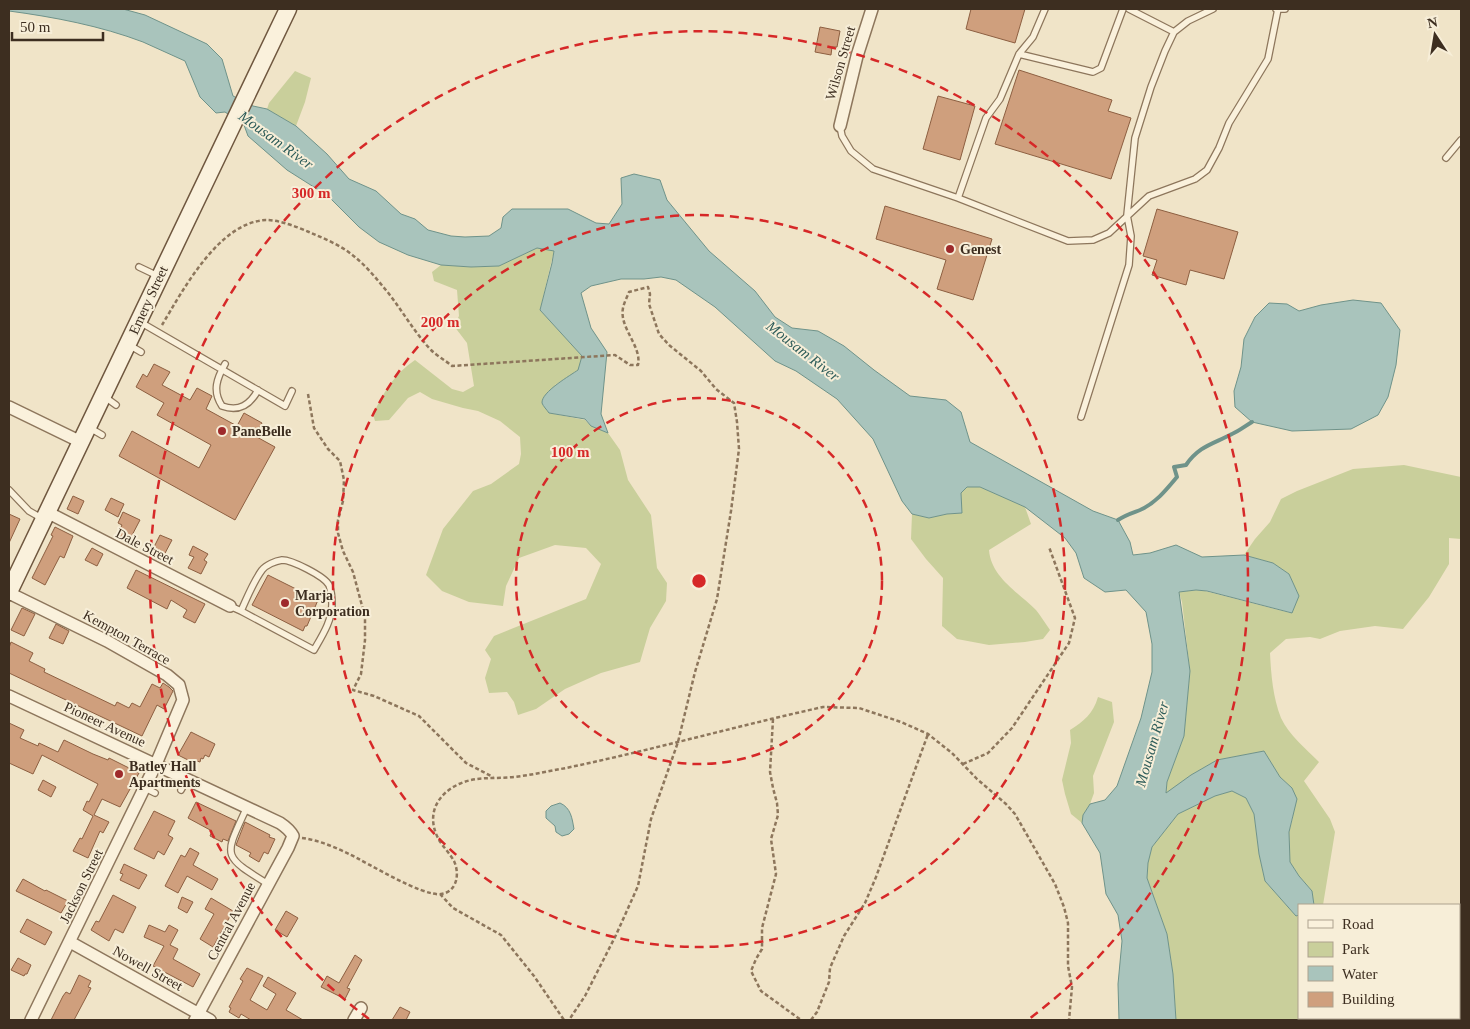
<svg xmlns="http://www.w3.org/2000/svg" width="1470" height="1029" font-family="'Times New Roman',serif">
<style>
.green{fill:#c9cf9b}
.water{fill:#a9c4bc;stroke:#6f938a}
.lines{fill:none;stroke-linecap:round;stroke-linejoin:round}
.stream{stroke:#6f938a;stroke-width:4}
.building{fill:#cf9f7d;stroke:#8d5f41}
.lane-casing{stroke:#8d765c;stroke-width:8}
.street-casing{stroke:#8d765c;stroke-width:14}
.secondary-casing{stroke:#6f573f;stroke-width:19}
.path{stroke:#8d765c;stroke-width:2.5;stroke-dasharray:4 2.5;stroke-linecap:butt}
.lane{stroke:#faf1dc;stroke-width:5.5}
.street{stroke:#faf1dc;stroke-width:11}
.secondary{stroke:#faf1dc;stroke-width:16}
.ring{fill:none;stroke:#d62828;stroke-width:2.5;stroke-dasharray:9 6}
.poi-dot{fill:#9e2a2b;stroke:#f7eed8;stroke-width:2}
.labels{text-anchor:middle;stroke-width:4;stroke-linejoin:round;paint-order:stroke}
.street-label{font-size:14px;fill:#3d2e20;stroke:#f7eed8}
.poi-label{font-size:14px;font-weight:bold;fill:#3d2e20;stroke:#f7eed8;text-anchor:start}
.water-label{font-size:15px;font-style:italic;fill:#2f5d5a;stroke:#f7eed8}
.centre{fill:#d62828;stroke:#f7eed8;stroke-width:2.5}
.ring-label{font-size:15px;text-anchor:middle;font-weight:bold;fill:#d62828;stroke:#f7eed8;stroke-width:4;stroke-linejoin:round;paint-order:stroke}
</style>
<rect width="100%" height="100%" fill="#f0e4c8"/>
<path class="green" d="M295 71 311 78 305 102 296 126 267 109 269 103Z
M537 248 554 251 540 310 582 356 579 370 555 385 549 413 585 420 591 426 608 433 620 450 628 480 651 515 657 568 667 583 666 601 650 628 640 662 601 673 565 689 536 709 518 715 514 702 507 692 489 693 485 678 491 659 485 650 494 636 586 599 601 564 586 548 555 545 519 558 506 586 503 606 469 602 442 591 426 575 443 529 473 491 491 484 519 464 521 454 520 437 500 421 478 411 463 408 432 399 420 392 408 398 389 420 375 421 373 414C384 392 394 374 415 360L452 389 463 392 474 386 467 343 454 326 459 316 457 290 434 281 432 272 441 265 471 267 499 266Z
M1404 465 1461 477V539L1449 538V564L1429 597 1403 629 1375 626 1340 631 1320 639 1310 637 1286 639 1270 653C1271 674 1273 698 1281 718 1289 735 1306 749 1319 762L1304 781 1330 819 1335 832 1323 905H1314L1312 891 1299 876 1290 862 1289 832 1293 817 1292 788 1280 777 1264 751 1217 760 1191 775 1166 794 1167 782 1184 736 1190 671 1182 602 1179 592 1196 590 1205 591 1291 613 1299 596 1289 574 1273 563 1244 555 1255 539 1270 522 1281 499 1297 491 1353 469Z
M967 487H980L1025 507 1031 524 989 550C991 577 1018 592 1036 610 1041 616 1045 623 1050 630L1043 639 1025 642 989 645 957 639 942 626 943 578 926 559 911 539 912 514 929 518 947 514 961 513V493Z
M1098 697 1112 702 1114 722 1093 776 1094 793 1090 804 1083 815 1082 823 1071 814 1065 794 1062 780 1071 743 1070 730C1084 721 1093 714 1098 697Z
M1232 791 1246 798 1254 814 1259 854 1265 881 1296 916 1299 915V1018H1363L1357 1020H1176L1173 974 1167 934 1147 878 1148 863 1152 847 1178 814 1215 796Z
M1459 1001 1461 1004V1020H1376L1373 1018H1459Z"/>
<path class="water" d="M9 9H123L145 15 207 44 222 59 233 96 253 106 267 109 296 126 327 154 349 179 376 191 401 214 415 219 428 230 451 236 465 237 489 236 501 228 503 217 512 209H568L596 223 609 224 622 204 621 178 634 174 660 180 667 200 709 251 755 291 775 317 792 328 818 331 844 346 874 370 910 396 946 400 961 412 970 442 1093 511 1118 520 1130 542 1133 555 1150 553 1176 545 1202 557 1244 555 1273 563 1289 574 1299 596 1292 613 1207 591 1196 590 1179 592 1190 671 1184 736 1167 782 1166 793 1191 775 1217 760 1264 751 1280 777 1292 788 1297 799 1289 832 1290 862 1299 876 1312 891 1314 905H1299V915L1296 916 1265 881 1259 854 1254 814 1246 798 1232 791 1215 796 1178 814 1152 847 1148 863 1147 878 1167 934 1173 974 1176 1020H1119L1118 984 1122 941 1118 915 1106 894 1100 853 1082 823 1083 815 1090 804 1105 800 1117 786 1141 718 1152 672V644L1146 612 1126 590 1105 592 1084 578 1076 553 1065 538 1025 507 980 487H967L961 493 962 513 947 514 929 518 912 514 902 501 873 439 837 399 796 371 775 361 715 307 676 280 661 277 644 279H621L591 286 581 293 591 328 607 352 601 414 608 433 591 426 585 419 549 413C547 410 543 406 542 403 541 392 571 375 578 370L582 356 540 310 552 263 554 251 537 248 499 266 471 267 441 265 408 255 379 242 359 227 328 196 287 170 248 136 244 125 225 112 216 113 200 97 185 61C171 55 157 48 143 42 101 26 54 17 9 11Z
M1353 300 1381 303 1400 330 1396 365 1388 397 1378 415 1351 429 1292 431 1252 422 1235 407 1234 391 1241 367 1244 339 1255 317 1269 303 1287 304 1299 311 1321 305Z
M560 803C571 808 572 818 574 829L569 834 562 836 556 832 555 826 546 818V811L551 806Z"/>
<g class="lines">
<path class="stream" d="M1118 520C1125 515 1132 513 1140 510 1156 503 1167 489 1177 477L1174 467 1186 465C1199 446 1213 444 1232 434 1239 431 1245 426 1252 422"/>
</g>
<path class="building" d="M971 9H1025L1015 43 966 29Z
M820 27 840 31 837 47H832L831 55 815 52Z
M1019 70 1112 100 1108 111 1131 118 1111 179 995 144Z
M938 96 975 106 960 160 923 149Z
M885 206 992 239 973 300 937 289 946 260 876 239Z
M1157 209 1238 232 1224 279 1190 270 1186 285 1152 275 1157 260 1143 256Z
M154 364 170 372 162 385 190 400 197 388 212 396 206 409 237 426 244 413 262 423 255 436 275 447 235 520 119 456 132 431 199 468 211 445 157 415 164 403 136 387 143 374 147 377Z
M73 496 84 501 78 514 67 509Z
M111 498 124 504 118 517 105 510Z
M123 512 140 520 129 541 117 535 122 525 118 523Z
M9 514 20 519 9 543Z
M55 527 73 536 64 558 60 556 45 585 32 578 53 536 51 535Z
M160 535 172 540 163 557 152 551Z
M193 546 208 554 204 560 207 562 201 574 188 568 194 557 189 555Z
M92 548 103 554 97 566 85 560Z
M136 570 205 604 195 623 183 617 187 610 171 600 167 609 127 588Z
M268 575 318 600 307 626H305L303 631 252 605Z
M22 608 35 614 24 636 11 630Z
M56 624 69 631 63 644 49 638Z
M11 642 33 653 29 661 45 669 44 672 115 706 117 702 129 708 132 703 140 707 152 684 160 688 163 683 169 687 173 691 164 709 157 705 142 736 9 673V648Z
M9 723 24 730 20 738 38 746 39 743 58 752 64 740 93 754 108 760 109 758 139 773 120 807 102 799 94 815 109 822 103 833 100 831 88 858 73 851 80 838 82 839 93 816 83 810 87 801 89 802 98 784 42 755 33 774 9 763Z
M191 732 215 744 209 757 205 755 203 759 201 758 200 762 197 761 196 764 178 755Z
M43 780 56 787 51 797 38 790Z
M196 802 236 821 228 841 223 839 222 842 210 836 212 831 188 818Z
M154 811 175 821 168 835 173 838 164 855 158 851 154 859 134 849Z
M245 822 270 835 269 837 275 839 268 854 264 852 259 862 249 856 251 853 236 845Z
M190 848 199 853 193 865 218 879 212 890 187 876 178 893 165 886 181 855 185 857Z
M124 864 147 875 139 889 120 880 123 874 120 873Z
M23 879 45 891 46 890 68 901 61 913 16 891Z
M113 895 136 907 123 933 115 929 109 941 91 930 96 921 99 922Z
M182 897 193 902 187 913 178 908Z
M211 898 233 911 213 947 200 939 214 914 205 909Z
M286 911 298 918 287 937 275 930Z
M27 919 52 932 45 945 20 932Z
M149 925 165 932 169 925 178 930 170 945 178 949 173 959 200 974 193 987 153 966 164 946 144 937Z
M355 955 362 960 347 988 350 989 345 999 321 987 327 976 339 983Z
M18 958 31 965 27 974H25L24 976 11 970Z
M247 968 263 976 250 1000 267 1010 276 994 263 986 268 977 296 993 286 1010 303 1020H251L241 1014 239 1018 229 1012 231 1008 229 1007 243 981 240 979Z
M79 975 91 981 88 987 91 988 74 1020H51L63 996 66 992 70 994Z
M400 1007 410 1012 406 1020H392Z"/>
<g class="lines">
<g class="lane-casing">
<path id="lane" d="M1129 9 1174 32 1188 21 1213 9
M1278 9H1285
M1019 54 1093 72 1101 68 1123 9
M840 126 842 136 851 151 873 169 958 198 1068 241 1093 240 1109 233 1149 196 1195 179 1207 170 1219 148 1229 123 1268 59 1278 9H1276
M1446 158 1461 140
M958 198 986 118 1000 99 1019 54 1033 37 1045 9
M139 267 160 277
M140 322 285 406 292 391
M129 345 141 352
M225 364C217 378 212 391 222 406 239 412 250 405 258 390
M105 397 116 405
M1081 417 1129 265 1131 236 1127 215 1135 138 1151 87 1165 51 1174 32
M90 428 102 435
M9 490 29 511 43 519
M230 606 241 611C247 598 253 582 262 570 266 565 275 561 282 560 292 560 324 576 329 585 331 590 332 599 332 604 332 621 322 636 314 650L241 611
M145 788 155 793
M181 790 187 779
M247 807C224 857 221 855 268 884"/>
</g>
<g class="street-casing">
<path id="street" d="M840 126 857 56 872 9
M9 407 81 442
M47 512 230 606
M9 593 107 641 167 675 179 685 183 700 156 764 31 1020
M9 696 280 823C286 827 290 830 293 836L288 848 195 1020
M70 942 210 1020
M354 1020 361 1008"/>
</g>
<g class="secondary-casing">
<path id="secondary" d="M9 592 288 9"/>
</g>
<path class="path" d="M162 325C183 290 219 222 266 220 280 220 297 227 309 232 325 239 343 246 356 258 366 266 376 278 385 289 401 308 413 331 431 350 437 356 445 360 452 366L615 355 630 365H638C642 346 619 328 623 308 624 303 627 297 629 292L648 287 650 294 649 304 659 334 669 345 701 371 716 389 734 403 737 422 739 449 731 511 717 599 695 672 678 742 651 819 638 886 616 935 585 996 569 1020
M308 394 314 428 328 449 340 461 344 480 343 501 338 520V533L343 551 353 572 365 617V640L361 674 353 690 374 696 419 716 466 763 493 777
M773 719 770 772 773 788 777 803 778 815 771 839 776 874 762 928V949L756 959 751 971 761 991 801 1020
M963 764 988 753 1012 728 1069 643 1075 618 1049 547
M302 838C318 840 335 847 349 854 368 863 423 897 441 894 457 892 460 874 454 861 449 852 441 845 437 836 427 814 437 794 459 784 476 776 495 779 514 777 532 775 549 771 566 768 652 750 737 726 823 707L859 708 901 722 928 734 952 753 977 779 1006 804 1015 814 1055 884 1064 907 1068 923V966L1072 987 1069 1020
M440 894 453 908 501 935 534 976 564 1020
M811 1020 817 1012 829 982 830 968 844 936 865 903 876 877 928 734"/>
<use href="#lane" class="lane"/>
<use href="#street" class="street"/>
<use href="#secondary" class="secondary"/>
</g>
<g class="ring">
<circle cx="699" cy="581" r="183"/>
<circle cx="699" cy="581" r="366"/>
<path d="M369 1019A549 549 0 1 1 1029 1019"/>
</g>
<g class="poi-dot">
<circle cx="950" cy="249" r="5"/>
<circle cx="222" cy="431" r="5"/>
<circle cx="285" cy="603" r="5"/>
<circle cx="119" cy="774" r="5"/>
</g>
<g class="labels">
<g class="street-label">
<text transform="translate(840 63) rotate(-74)" y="5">Wilson Street</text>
<text transform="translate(148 300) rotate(-65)" y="5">Emery Street</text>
<text transform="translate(145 546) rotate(27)" y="5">Dale Street</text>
<text transform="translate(127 637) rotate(29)" y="5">Kempton Terrace</text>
<text transform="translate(105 724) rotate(25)" y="5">Pioneer Avenue</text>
<text transform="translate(81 886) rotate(-64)" y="5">Jackson Street</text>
<text transform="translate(231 921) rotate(-62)" y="5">Central Avenue</text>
<text transform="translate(148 968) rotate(29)" y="5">Nowell Street</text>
</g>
<g class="poi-label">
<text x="960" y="254">Genest</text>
<text x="232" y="436">PaneBelle</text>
<text x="295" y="600">Marja<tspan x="295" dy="16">Corporation</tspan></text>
<text x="129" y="771">Batley Hall<tspan x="129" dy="16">Apartments</tspan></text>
</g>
<g class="water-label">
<text transform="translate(276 140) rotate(36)" y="5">Mousam River</text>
<text transform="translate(803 351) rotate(38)" y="5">Mousam River</text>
<text transform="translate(1152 744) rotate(-74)" y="5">Mousam River</text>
</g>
</g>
<circle cx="699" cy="581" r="8" class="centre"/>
<g class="ring-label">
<text x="311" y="198">300 m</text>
<text x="440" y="327">200 m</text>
<text x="570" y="457">100 m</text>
</g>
<rect width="1470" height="1029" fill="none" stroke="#3d2e20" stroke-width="20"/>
<rect x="1298" y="904" width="162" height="115" fill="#f7eed8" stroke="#ada18e"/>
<rect x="1308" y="920" width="25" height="8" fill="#faf1dc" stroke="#ada18e"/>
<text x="1342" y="929" font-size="15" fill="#3d2e20">Road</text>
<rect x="1308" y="942" width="25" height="15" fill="#c9cf9b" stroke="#ada18e"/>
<text x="1342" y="954" font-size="15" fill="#3d2e20">Park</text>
<rect x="1308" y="966" width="25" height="15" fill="#a9c4bc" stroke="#ada18e"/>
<text x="1342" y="979" font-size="15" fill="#3d2e20">Water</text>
<rect x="1308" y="992" width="25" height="15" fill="#cf9f7d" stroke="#ada18e"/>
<text x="1342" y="1004" font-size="15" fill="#3d2e20">Building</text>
<g transform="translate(1435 35) rotate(348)" stroke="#f7eed8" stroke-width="4" paint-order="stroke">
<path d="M0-4L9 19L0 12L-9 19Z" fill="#3d2e20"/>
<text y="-8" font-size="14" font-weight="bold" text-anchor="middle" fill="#3d2e20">N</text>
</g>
<path d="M12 32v8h91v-8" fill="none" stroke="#3d2e20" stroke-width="2.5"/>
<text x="20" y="32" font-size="15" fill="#3d2e20" stroke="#f7eed8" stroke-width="4" paint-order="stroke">50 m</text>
</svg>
